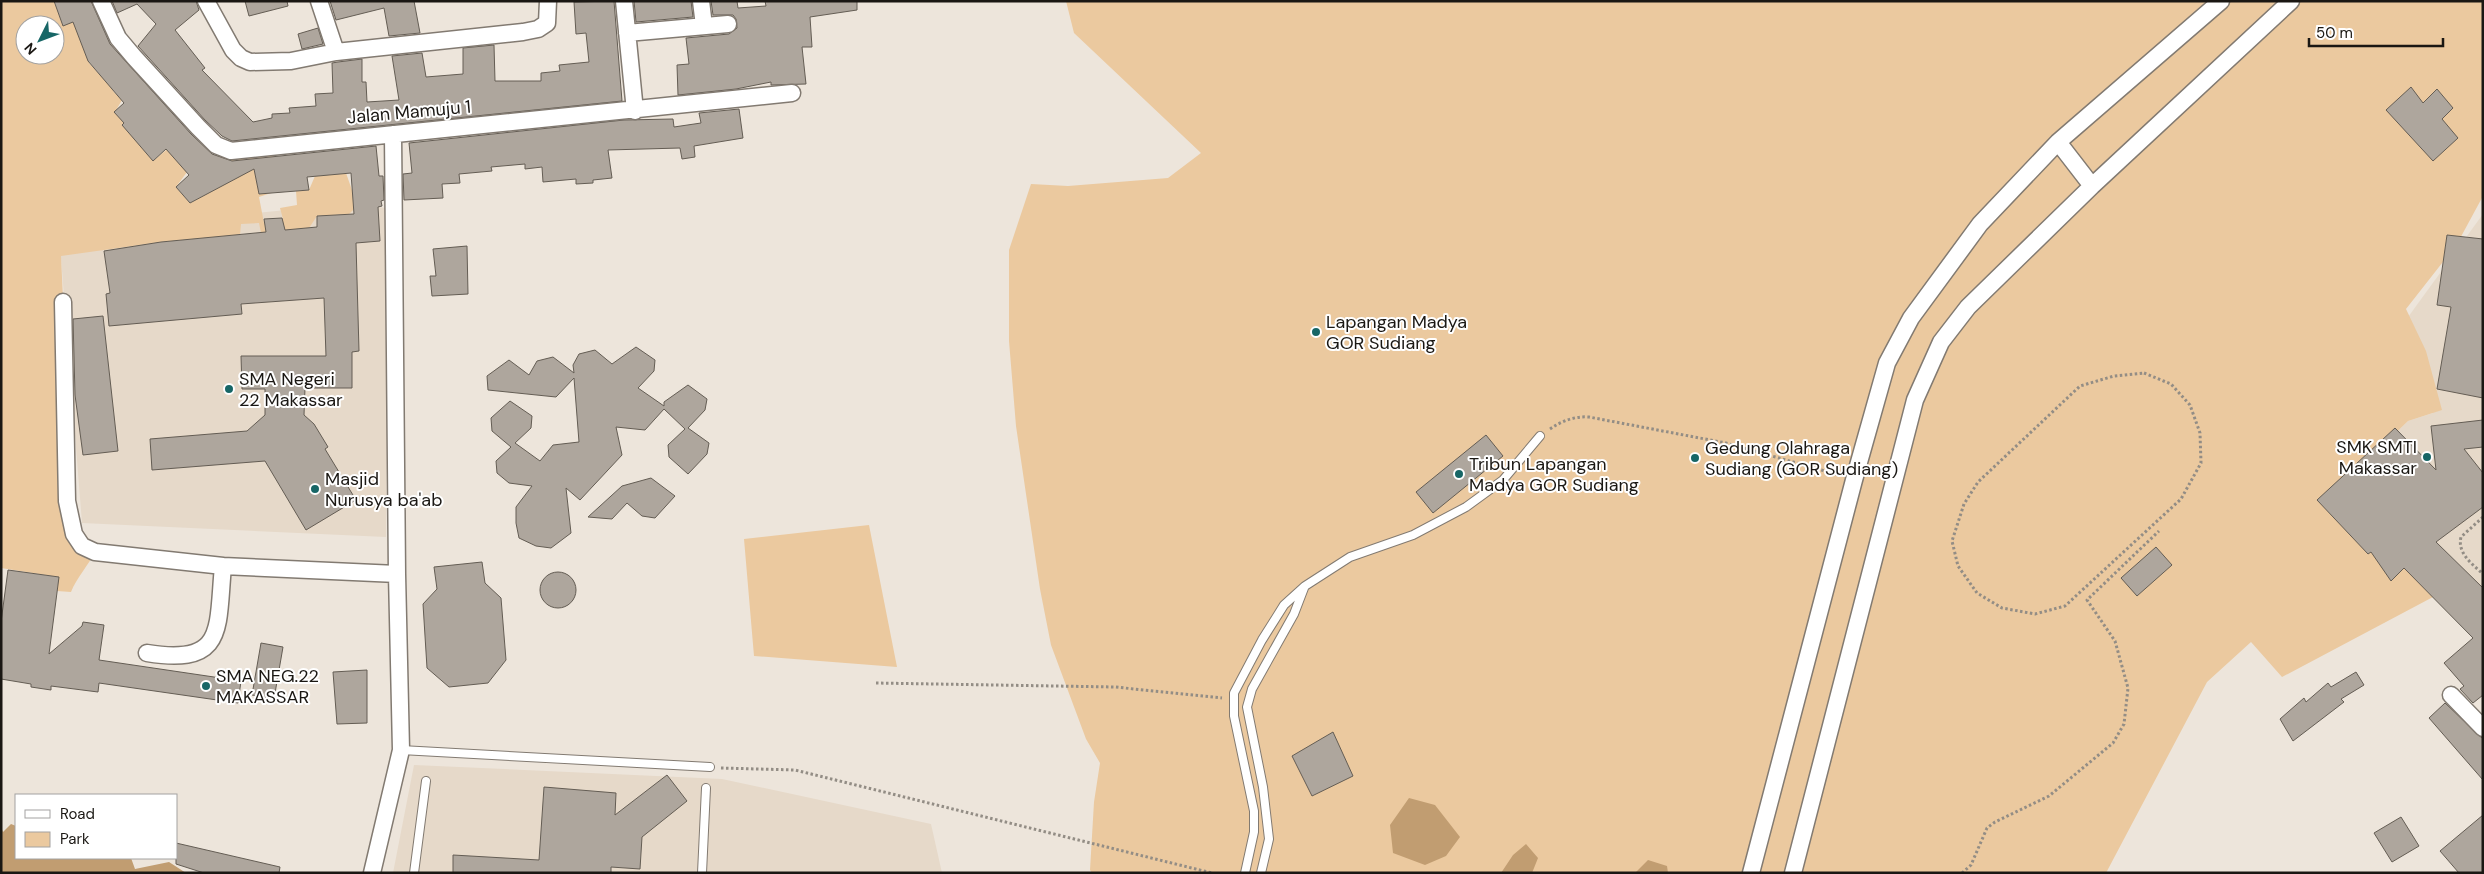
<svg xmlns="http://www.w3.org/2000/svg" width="2484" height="874" font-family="'DM Sans',sans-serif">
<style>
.built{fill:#e6d9c9}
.green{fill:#ebc99f;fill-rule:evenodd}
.forest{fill:#c19d71}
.building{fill:#aea69d;stroke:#645d54}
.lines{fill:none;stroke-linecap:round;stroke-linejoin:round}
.lane-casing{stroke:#827a71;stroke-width:10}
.street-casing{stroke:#827a71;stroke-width:19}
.path{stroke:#938d85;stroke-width:3;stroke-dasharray:2.5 2.5;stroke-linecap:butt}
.lane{stroke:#fff;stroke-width:8}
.street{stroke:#fff;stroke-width:16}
.poi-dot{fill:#176666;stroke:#fff;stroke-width:2}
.labels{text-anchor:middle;stroke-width:4;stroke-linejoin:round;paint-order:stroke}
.street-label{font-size:18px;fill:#1a1713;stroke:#fff}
.poi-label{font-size:18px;fill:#1a1713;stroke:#fff;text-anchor:start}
</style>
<rect width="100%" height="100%" fill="#ede5db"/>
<path class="built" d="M336 205 389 208 386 537 82 523 59 233Z
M2483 214V645L2333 494 2408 421 2433 413 2403 324Z
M414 765 722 779 931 824 942 873H393Z"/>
<path class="green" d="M1 1H54L63 25 73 22 102 51 89 63 101 76 115 85 113 91 122 100 115 112 124 122 122 125 133 137 155 134 143 149 153 161 171 146 187 172 176 187 190 203 230 181 219 160 223 149 266 146 274 156 277 191 259 197 264 223 283 219 280 208 297 205 296 191 309 190 315 176 346 173 353 193 354 209 349 214 317 216 309 228 261 233 259 223 241 224 240 235 161 242 61 256 74 534 95 552C88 566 77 577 71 592L57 591 58 577 1 568ZM25 25H55V55H25Z
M1066 1H2483V196L2457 244 2406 309 2426 351 2442 410 2408 421 2333 494 2433 597 2282 677 2251 642 2207 682 2106 873H1092L1090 870 1094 802 1100 763 1086 739 1051 645 1040 589 1016 426 1009 341V250L1031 184 1068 186 1168 178 1201 153 1074 33Z
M869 525 897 667 754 656 744 539Z"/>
<path class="forest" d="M1409 798 1435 805 1460 837 1446 856 1425 865 1393 853 1390 825Z
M11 824 16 826V858H131L135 869 169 862 186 873H1V827L3 832Z
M1526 844 1538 858 1532 873H1501L1513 855Z
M1648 860 1667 866 1668 873H1635Z"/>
<path class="building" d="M54 1H91L110 44 191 134 212 154 232 161 376 146 379 176H383L384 200 381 201 382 206 378 207 380 241 356 243 359 351 352 352V388H305L304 415 314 424 328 447 325 449 356 500 306 530 265 461 152 470 150 439 247 431 265 415V389H242L241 356H326L324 298 241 304 242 314 109 326 106 294 110 293 104 251 161 242 266 232 264 219 282 218 285 230 317 227V216L354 214 351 173 307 177 309 190 259 194 254 169 190 203 176 187 189 175 166 149 153 161 122 125 124 123 114 112 124 103 88 61 73 22 63 26Z
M112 1H196L199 10 175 30 205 68 202 70 253 122 272 118V114L290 113 289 108 316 106 315 94 333 93 332 63 338 62 362 59V82H366L367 102 399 100 392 56 422 53 426 77 463 74V48L494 45 495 81H541V73L560 71 559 65 589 62 586 33 576 34 574 2 614 1 622 101 232 141 222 136 205 120 138 46 156 24 137 4 117 13Z
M245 1H287L288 6 249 16Z
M330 1H414L420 33 389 36 384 8 336 20Z
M634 1H691L693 17 636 22Z
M711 1H737L738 8 766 6 765 1H857V10L810 17 812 47H802L806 84 771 85V82L736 89 678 95 677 65 689 64 686 38 729 34 737 28 736 19 733 15H713Z
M318 28 323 44 302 49 298 34Z
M2411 87 2423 103 2437 89 2453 108 2442 119 2458 138 2433 161 2386 110Z
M739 109 743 138 694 146 695 157 682 159 680 148 608 150 612 178 593 180V183L576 184V179L543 182 542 167 525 169V164L491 167 492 171 459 174 460 183 442 184 443 198 404 200 403 174 412 173 409 143 624 120 673 119 674 127 701 123 699 113Z
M2447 235 2483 239V398L2437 389 2451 307 2437 305Z
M467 246 468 294 432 296 430 276H436L433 249Z
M103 316 118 451 83 455 75 395 73 319Z
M636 347 655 360 654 371 638 388 664 406V402L688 385 707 399 705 410 688 428 709 443 707 454 688 474 669 457 668 445 685 429 664 409 645 430 616 427 622 455 580 500 566 488 571 533 551 548 536 546 519 538 516 523V507L532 486 509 483 497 473 496 461 511 447 492 431 491 418 510 401 532 416 531 428 515 443 540 461 553 445 579 442 574 378 556 397 488 390 487 376 509 360 529 375 537 361 553 357 574 373 573 365 579 354 595 350 612 364Z
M2483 420V447L2464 449 2483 473V507L2436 542 2483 588V695L2473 703 2460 689 2464 686 2444 663 2473 638 2404 568 2391 581 2371 552 2368 554 2317 500 2395 428 2436 470 2431 426Z
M1486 435 1503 456 1433 513 1416 492Z
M651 478 675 496 655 518 642 516 627 503 612 519 588 517 622 486Z
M2156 547 2172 565 2137 596 2121 578Z
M482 562 485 583 501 598 506 660 488 683 449 687 427 668 423 604 437 589 434 567Z
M8 570 59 577 49 654 82 626 83 622 104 625 99 660 241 681 238 703 99 683 98 692 51 686V690L31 687V684L1 679V622Z
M540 590a18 18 0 1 1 36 0a18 18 0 1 1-36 0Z
M261 643 283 647 274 699 252 695Z
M367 670V723L337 724 333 672Z
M2356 672 2364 685 2341 699 2344 702 2293 741 2280 719 2304 698 2306 702 2328 683 2331 687Z
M2445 703 2483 739V780L2429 718Z
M1333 732 1353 776 1312 796 1292 756Z
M667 775 687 801 642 837 640 869 611 867V873H453V855L539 860 544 787 616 793 615 815Z
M2483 815V873H2459L2440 851Z
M2401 817 2419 846 2392 862 2374 833Z
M176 843 280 867 279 873H204L176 864Z"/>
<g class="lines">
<g class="lane-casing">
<path id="lane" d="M401 750 710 767
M414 873 426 781
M702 873 706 788
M1245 873 1254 832V811L1234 716V693L1262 640 1284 605 1305 586 1350 557 1413 535 1466 507 1503 480 1540 436
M1261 873 1269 839 1263 787 1247 707 1252 689 1294 614 1304 588"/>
</g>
<g class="street-casing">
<path id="street" d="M101 1 118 38 134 57 198 127 216 145 231 151 792 93
M206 1 233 50 241 58 250 62 291 61 336 52 523 32 538 29 547 23 548 1
M319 1 336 52
M624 1 635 111
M701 1 704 26
M627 33 728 24
M2058 142 2092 186
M63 302 67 501 74 534 82 546 95 552 223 566
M147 653C226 666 217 629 223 566L397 574
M2451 695 2483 728
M372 873 401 750 397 574 393 134
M1751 873 1854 480 1887 363 1911 318 1980 224 2058 142 2221 1
M1793 873 1915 400 1941 342 1968 307 2092 186 2291 1"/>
</g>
<path class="path" d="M2144 373 2171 384 2190 405 2200 433 2201 463 2181 499 2065 606 2035 614 2002 608 1977 593 1958 566 1952 541 1964 504 1978 482 2080 386 2114 376Z
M1550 429C1562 421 1574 416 1589 417L1726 443 1839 475
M2483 517 2461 537C2457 553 2472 564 2483 574
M876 683 1115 687 1222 698
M721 768 795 770 1212 873
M1962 873 1971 865 1987 828 1995 822 2049 796 2113 743 2124 724 2128 688 2115 641 2087 600 2159 531"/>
<use href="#lane" class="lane"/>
<use href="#street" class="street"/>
</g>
<g class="poi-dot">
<circle cx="1316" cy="332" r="5"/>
<circle cx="229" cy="389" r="5"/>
<circle cx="2427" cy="457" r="5"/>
<circle cx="1695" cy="458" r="5"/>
<circle cx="1459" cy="474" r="5"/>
<circle cx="315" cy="489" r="5"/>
<circle cx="206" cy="686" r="5"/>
</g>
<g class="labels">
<g class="street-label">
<text transform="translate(409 112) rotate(-5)" y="6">Jalan Mamuju 1</text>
</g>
<g class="poi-label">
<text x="1326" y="328">Lapangan Madya<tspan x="1326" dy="21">GOR Sudiang</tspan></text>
<text x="239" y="385">SMA Negeri<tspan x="239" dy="21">22 Makassar</tspan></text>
<text x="2417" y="453" text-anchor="end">SMK SMTI<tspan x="2417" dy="21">Makassar</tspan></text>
<text x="1705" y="454">Gedung Olahraga<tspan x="1705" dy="21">Sudiang (GOR Sudiang)</tspan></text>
<text x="1469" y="470">Tribun Lapangan<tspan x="1469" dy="21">Madya GOR Sudiang</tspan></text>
<text x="325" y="485">Masjid<tspan x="325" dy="21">Nurusya ba'ab</tspan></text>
<text x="216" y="682">SMA NEG.22<tspan x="216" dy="21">MAKASSAR</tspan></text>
</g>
</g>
<rect width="2484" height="874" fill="none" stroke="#1a1713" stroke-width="5"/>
<rect x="15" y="794" width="162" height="65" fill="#ffffff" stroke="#a3a2a1"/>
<rect x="25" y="810" width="25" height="8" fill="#ffffff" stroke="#a3a2a1"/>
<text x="60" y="819" font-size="15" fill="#1a1713">Road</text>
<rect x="25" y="832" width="25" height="15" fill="#ebc99f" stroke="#a3a2a1"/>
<text x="60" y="844" font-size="15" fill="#1a1713">Park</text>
<g transform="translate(40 40) rotate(228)"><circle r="24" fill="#ffffff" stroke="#a3a2a1"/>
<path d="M0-4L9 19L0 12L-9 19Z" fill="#176666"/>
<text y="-8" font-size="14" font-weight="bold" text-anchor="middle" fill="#1a1713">N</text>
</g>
<path d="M2309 38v8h134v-8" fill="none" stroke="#1a1713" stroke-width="2.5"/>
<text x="2316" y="38" font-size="15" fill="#1a1713" stroke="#ffffff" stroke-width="4" paint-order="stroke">50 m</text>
</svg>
